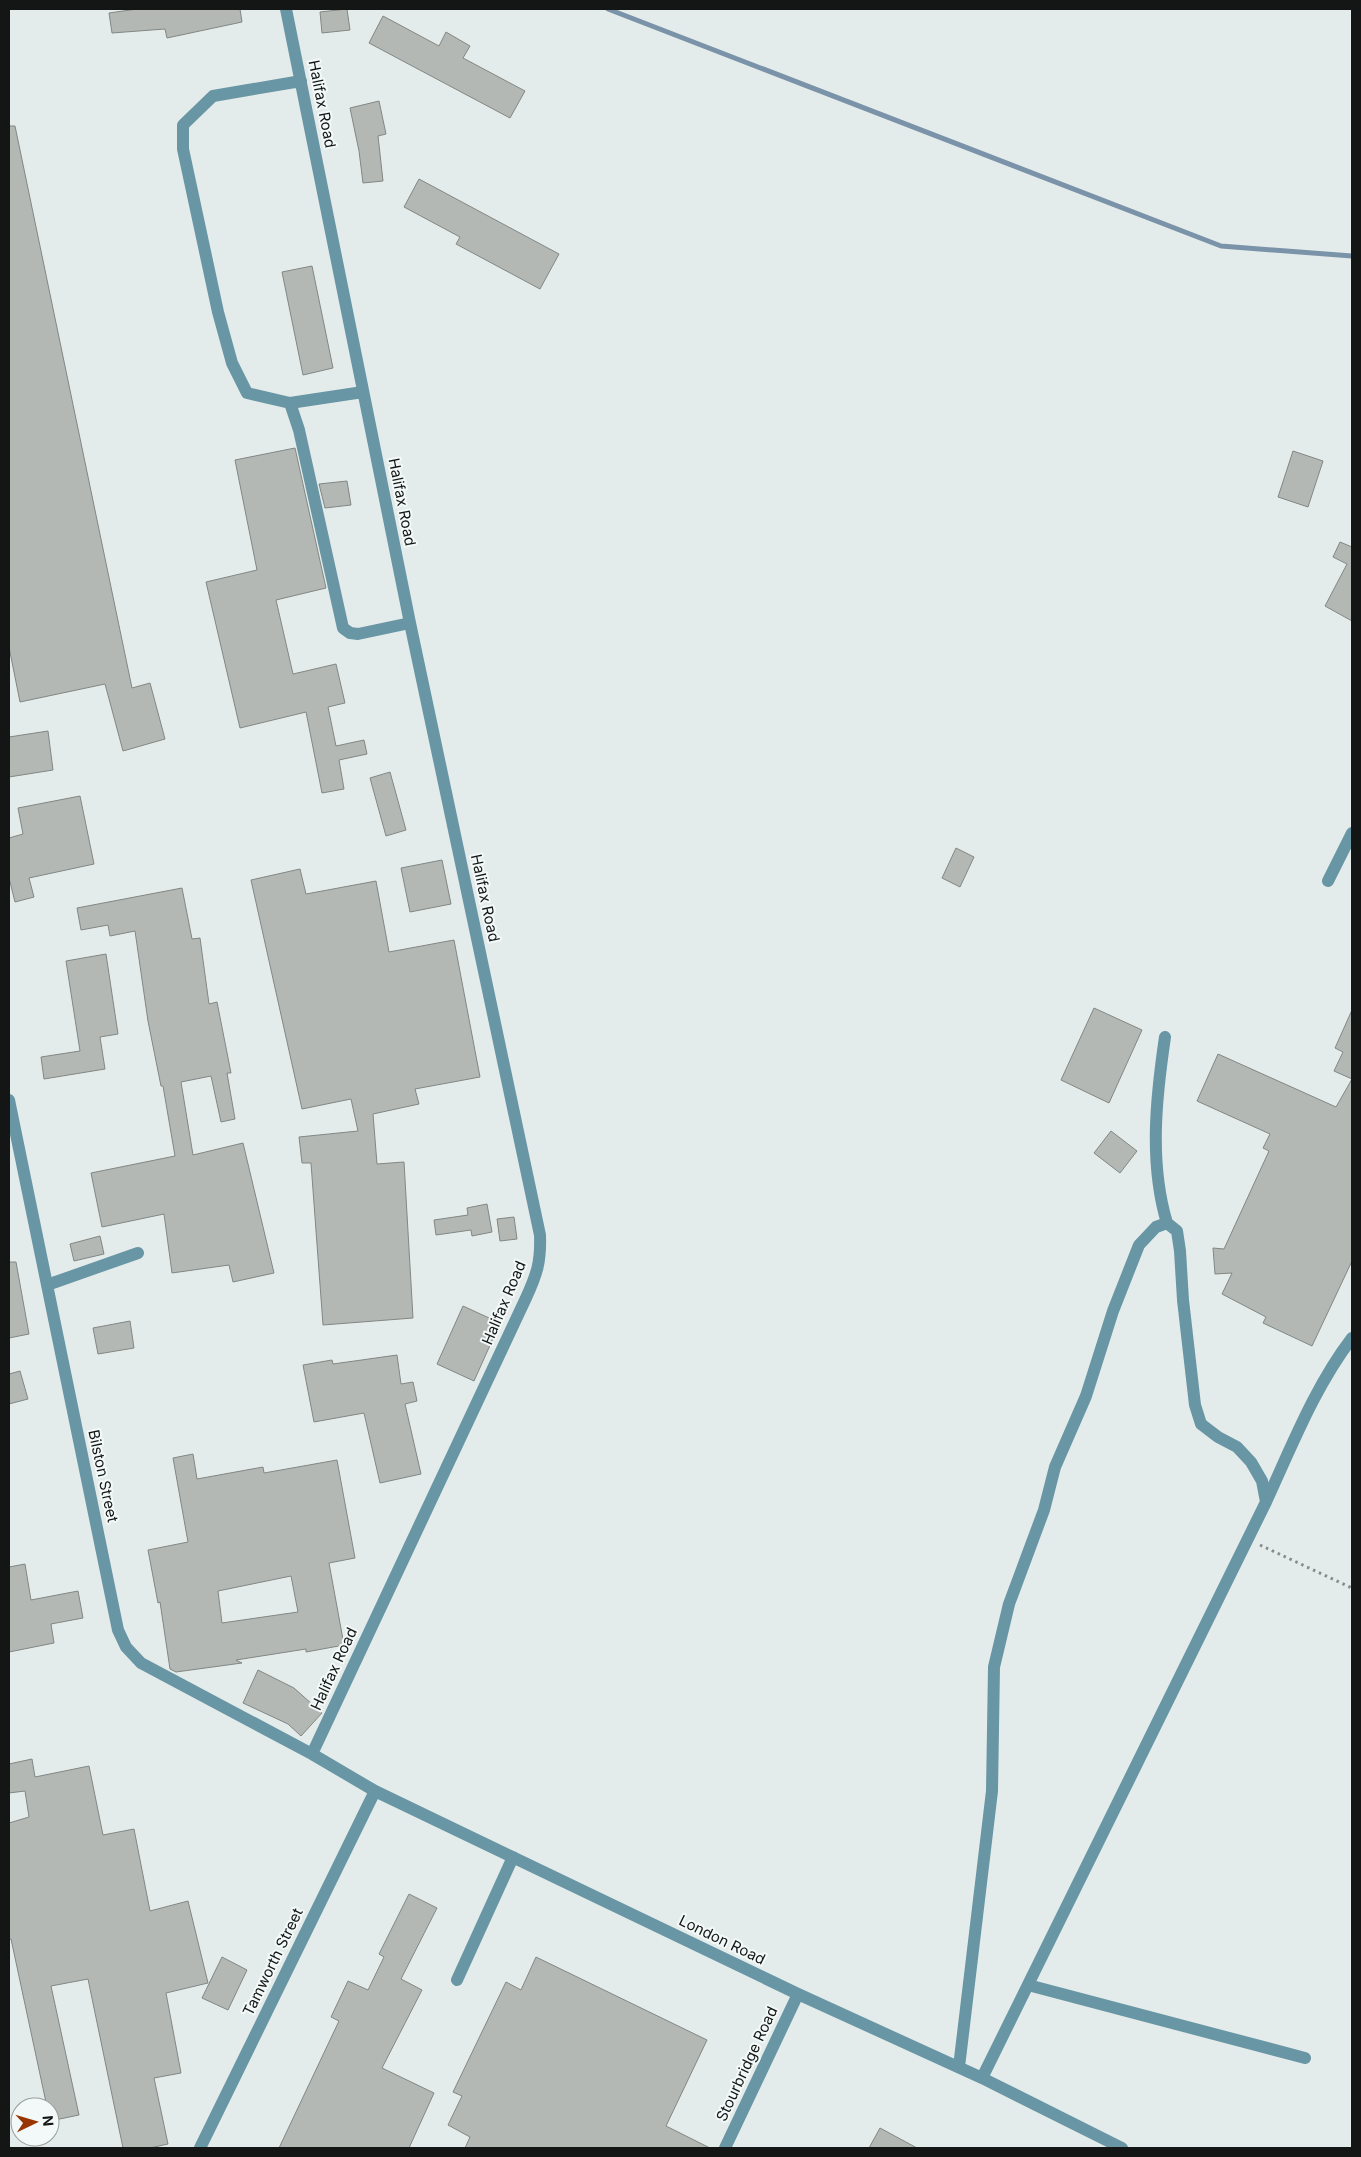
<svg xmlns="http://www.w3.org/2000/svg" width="1361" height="2157" font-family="Inter,sans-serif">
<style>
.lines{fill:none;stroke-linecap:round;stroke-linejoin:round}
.stream{stroke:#7b93a9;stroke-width:5}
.building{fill:#b3b8b5;stroke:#828784;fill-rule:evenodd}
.path{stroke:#878c8b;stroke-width:3;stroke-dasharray:2.5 4;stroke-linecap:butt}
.minor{stroke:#6996a4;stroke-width:12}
.labels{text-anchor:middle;stroke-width:4;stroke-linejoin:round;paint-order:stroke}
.street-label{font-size:15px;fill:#131615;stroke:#f2f9f8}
</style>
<rect width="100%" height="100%" fill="#e4eceb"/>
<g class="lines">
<path class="stream" d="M608 9 1221 246 1352 256"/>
</g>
<path class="building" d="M137 9H240L242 22 167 38 165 29 112 33 109 13Z
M347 9 350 30 322 33 320 12Z
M383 16 439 46 446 32 470 46 463 58 525 91 510 118 369 43Z
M379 101 386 134 378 136 383 181 363 183 359 151 350 108Z
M9 126H15L132 688 150 683 165 739 123 751 105 684 20 702 9 647Z
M419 179 559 254 540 289 456 244 460 237 404 207Z
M312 266 333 368 303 375 282 272Z
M295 448 326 588 276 600 293 674 336 664 345 703 328 707 336 746 364 740 367 754 339 760 344 789 322 793 306 712 240 728 206 582 257 570 235 460Z
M1293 451 1323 461 1308 507 1278 497Z
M347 481 351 505 325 508 319 484Z
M1340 542 1352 547V621L1325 606 1347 564 1333 557Z
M48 731 53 770 9 777V737Z
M390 772 406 830 386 836 370 778Z
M80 796 94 864 29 878 34 897 15 902 9 878V838L23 834 18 808Z
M956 848 974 857 960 887 942 878Z
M442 860 451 904 410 912 401 868Z
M300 869 306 894 376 881 389 952 454 940 480 1077 415 1089 419 1104 373 1114 377 1164 404 1162 413 1318 323 1325 311 1163H302L299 1137 358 1131 351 1099 302 1109 251 880Z
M182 888 192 939 200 938 209 1004 217 1002 231 1073H227L235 1119 221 1122 211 1076 181 1082 193 1155 243 1143 274 1273 233 1282 229 1265 172 1273 164 1214 102 1227 91 1173 175 1156 163 1086H161L148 1021 135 931 110 936 108 925 81 930 77 908Z
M106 954 118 1034 100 1037 105 1069 44 1079 41 1057 80 1051 66 961Z
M1094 1008 1142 1030 1109 1103 1061 1080Z
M1352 1010V1261L1312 1346 1263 1323 1266 1317 1222 1294 1232 1273 1215 1274 1213 1248 1224 1249 1269 1151 1263 1148 1270 1134 1197 1101 1218 1054 1336 1107 1352 1079 1334 1071 1343 1052 1335 1048Z
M1111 1131 1137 1151 1120 1173 1094 1153Z
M487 1204 492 1232 472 1236 471 1230 436 1235 434 1220 468 1215 467 1208Z
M514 1217 517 1239 500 1241 497 1219Z
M100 1236 104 1254 74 1261 70 1244Z
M9 1262H16L29 1334 9 1338Z
M463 1306 500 1323 474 1381 437 1364Z
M130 1321 134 1348 98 1354 93 1328Z
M397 1355 401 1384 413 1382 417 1401 405 1404 421 1474 380 1483 364 1413 314 1422 303 1365 332 1360 333 1364Z
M20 1371 28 1399 9 1404V1374Z
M193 1454 197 1479 263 1467 264 1473 337 1460 355 1558 329 1563 344 1645 306 1652V1649L236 1660 242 1663 176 1672 170 1669 160 1602 158 1603 148 1550 188 1542 173 1458ZM291 1576 298 1612 222 1623 218 1591Z
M25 1564 31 1600 78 1591 83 1618 51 1624 54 1643 9 1652V1567Z
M258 1670 294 1688 322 1713 301 1736 288 1724 243 1703Z
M32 1759 35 1777 89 1766 103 1835 134 1829 150 1911 188 1901 208 1983 166 1993 181 2073 154 2078 168 2144 150 2148H123L88 1979 51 1986 79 2115 50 2121V2107H47L11 1939 9 1940V1823L29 1817 25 1791 9 1793V1764Z
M409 1894 437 1908 401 1979 422 1990 382 2068 434 2093 409 2148H279L339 2021 331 2017 348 1981 368 1990 384 1957 379 1954Z
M222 1957 247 1970 228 2010 202 1998Z
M536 1957 707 2040 666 2126 710 2148H465L470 2137 448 2125 462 2096 453 2092 506 1982 521 1990Z
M880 2128 917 2148H869Z"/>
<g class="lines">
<path class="path" d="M1260 1545 1352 1588"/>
<path class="minor" d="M286 9 410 623 540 1235C541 1262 537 1274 526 1298L312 1754
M301 81 213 96 183 125V149L218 312 232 363 247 393 290 403 299 430 343 628 350 633 358 634 410 623
M290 403 363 392
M1328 881 1352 833
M1165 1037C1156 1098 1149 1163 1167 1223
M9 1100 118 1630 126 1647 141 1663 312 1754 375 1791 798 1994 982 2078 1122 2148
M47 1285 138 1253
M457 1980 513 1857
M1028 1985 1305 2058
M959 2067 992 1791 994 1667 1009 1604 1044 1510 1055 1467 1086 1396 1113 1311 1139 1245 1156 1227 1167 1223 1177 1231 1180 1251 1183 1300 1195 1405 1201 1424 1218 1437 1237 1447 1251 1462 1262 1481 1266 1502
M982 2078 1266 1502C1291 1448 1315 1386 1352 1338
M200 2148 375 1791
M725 2148 798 1994"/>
</g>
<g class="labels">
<g class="street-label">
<text transform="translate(322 104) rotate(79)" y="5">Halifax Road</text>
<text transform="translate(402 502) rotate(79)" y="5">Halifax Road</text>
<text transform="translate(485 898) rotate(78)" y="5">Halifax Road</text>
<text transform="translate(504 1303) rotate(-67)" y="5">Halifax Road</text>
<text transform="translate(103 1476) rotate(78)" y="5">Bilston Street</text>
<text transform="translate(334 1669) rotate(-65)" y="5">Halifax Road</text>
<text transform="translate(722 1940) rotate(26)" y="5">London Road</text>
<text transform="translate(273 1962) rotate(-64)" y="5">Tamworth Street</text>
<text transform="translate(747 2064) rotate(-65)" y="5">Stourbridge Road</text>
</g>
</g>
<rect width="1361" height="2157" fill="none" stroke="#131615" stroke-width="20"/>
<g transform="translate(35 2122) rotate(85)"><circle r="24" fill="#f2f9f8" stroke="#999e9d"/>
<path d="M0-4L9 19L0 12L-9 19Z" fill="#993500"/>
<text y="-8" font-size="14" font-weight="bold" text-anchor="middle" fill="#131615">N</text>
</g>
</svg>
